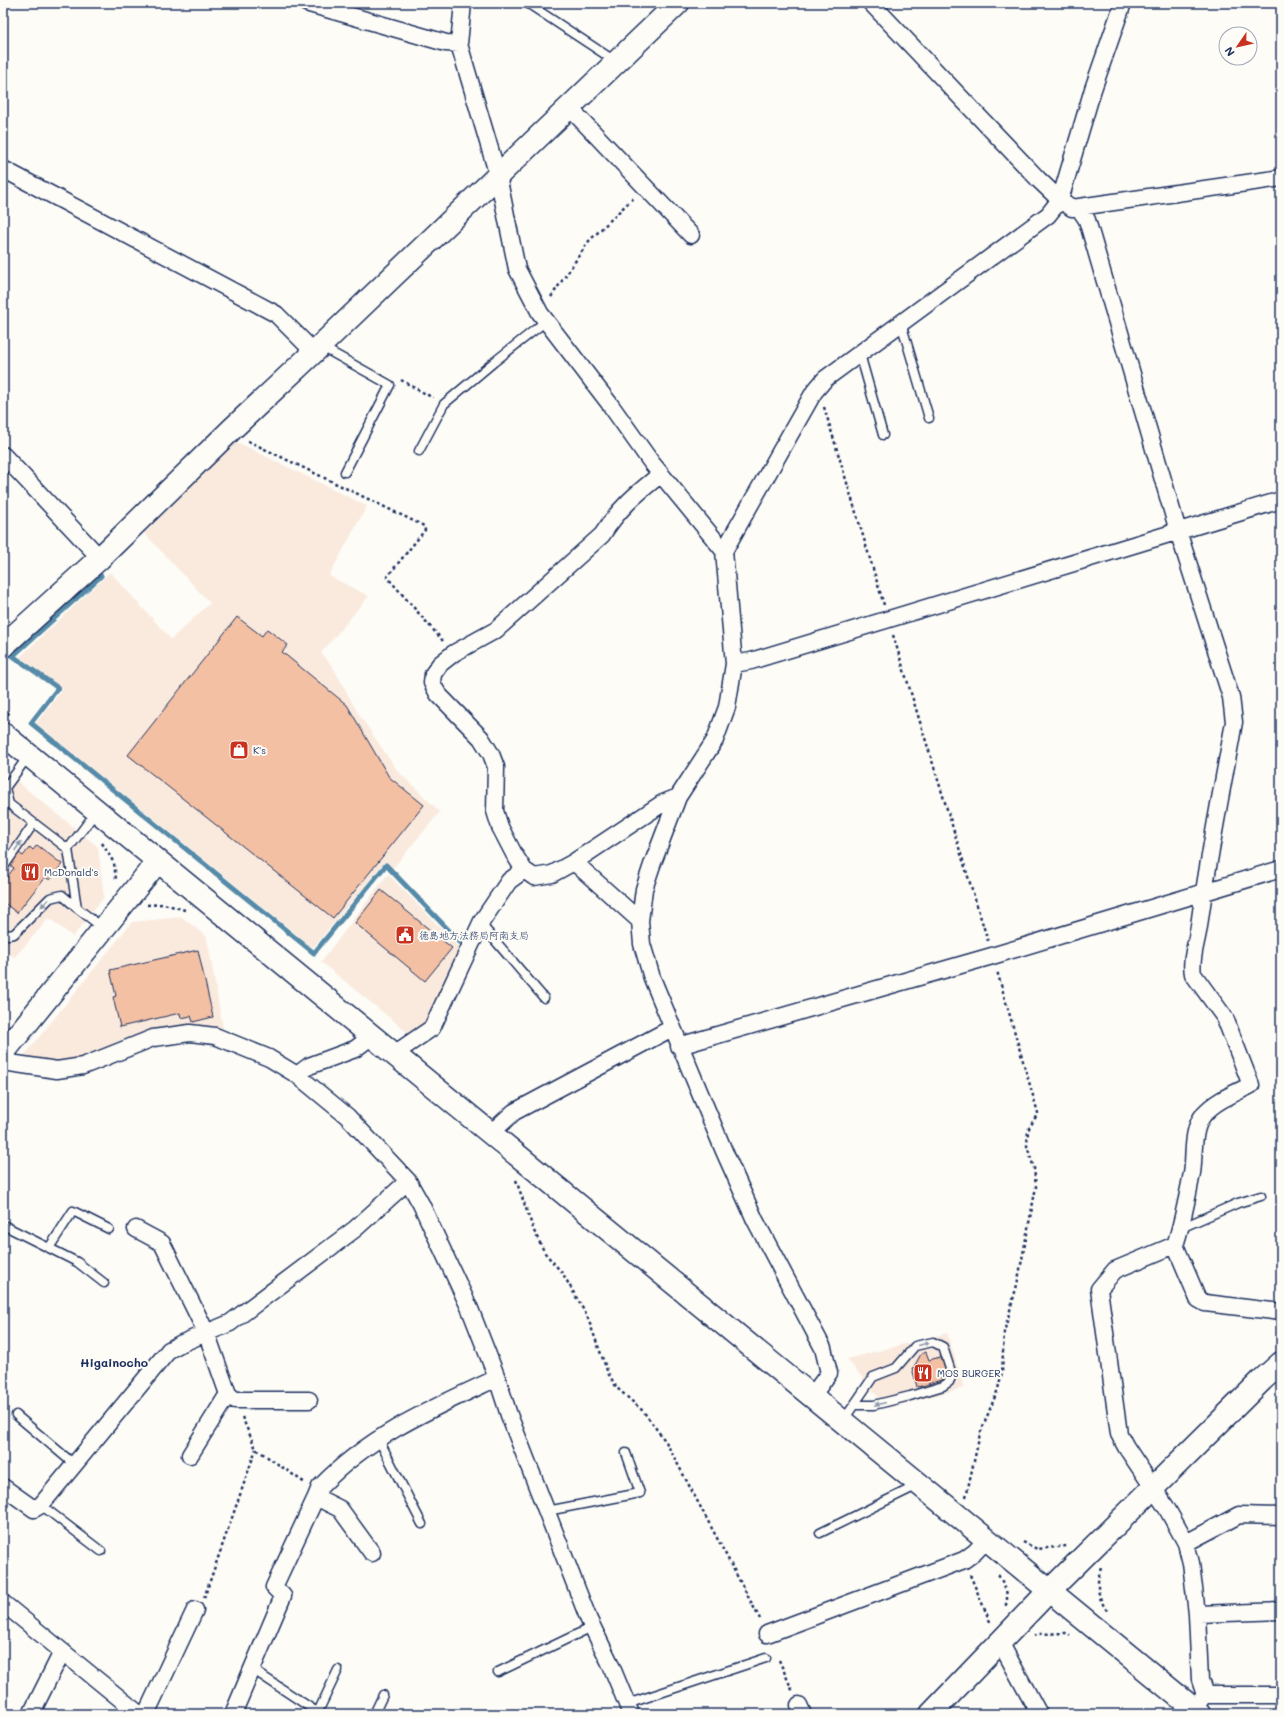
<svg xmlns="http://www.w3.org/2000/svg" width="1284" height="1717" font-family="Mali,'Klee One',sans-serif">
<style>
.built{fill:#faeade}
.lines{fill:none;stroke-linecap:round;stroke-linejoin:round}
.stream{stroke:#558aa8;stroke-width:5}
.building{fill:#f3c0a4;stroke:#1b2f5e}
.lane-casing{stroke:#1b2f5e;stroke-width:11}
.street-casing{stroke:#1b2f5e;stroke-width:19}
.secondary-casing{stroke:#1b2f5e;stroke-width:25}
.path{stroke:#1b2f5e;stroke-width:2.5;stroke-dasharray:3 3;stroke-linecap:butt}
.lane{stroke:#fdfcf7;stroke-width:8}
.street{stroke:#fdfcf7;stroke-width:16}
.secondary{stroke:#fdfcf7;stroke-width:22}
.oneway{fill:#8c96aa}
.labels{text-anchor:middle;stroke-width:4;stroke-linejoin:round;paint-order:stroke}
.poi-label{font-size:10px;fill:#1b2f5e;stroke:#fdfcf7;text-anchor:start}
.quarter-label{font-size:12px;font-weight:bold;fill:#1b2f5e;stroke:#fdfcf7}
</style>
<rect width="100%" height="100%" fill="#fdfcf7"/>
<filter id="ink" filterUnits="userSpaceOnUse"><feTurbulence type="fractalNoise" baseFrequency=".025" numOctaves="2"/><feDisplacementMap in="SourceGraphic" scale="8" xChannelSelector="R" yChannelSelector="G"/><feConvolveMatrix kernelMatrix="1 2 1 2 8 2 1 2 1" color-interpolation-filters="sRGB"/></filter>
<g filter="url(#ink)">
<path class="built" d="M235 441 367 506 329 576 369 596 321 653 333 667 358 713 397 770 440 812 393 868 384 863 313 948 36 723 63 689 20 657 110 572 171 639 210 603 144 533Z
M3 770 98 847 104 897 73 937 49 918 15 957 3 953Z
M388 874 461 949 427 1025 412 1036 321 962Z
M182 917 207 937 223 1029 182 1026 157 1028 121 1040 83 1059 62 1063 23 1057 132 922Z
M947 1333 964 1388 887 1408 847 1359Z"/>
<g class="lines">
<path class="stream" d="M101 576 13 656 58 688 31 723 314 953 386 865 460 942"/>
</g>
<path class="building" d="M237 617 262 636 267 629 288 645 282 652 347 705 389 777 424 805 333 918 128 755Z
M37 845 62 864 50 880 45 877 17 913 3 902V882L14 868 10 865 19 853 23 856 30 847 33 850Z
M381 890 452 948 425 981 355 923Z
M198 950 213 1017 193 1022 191 1016 181 1018 180 1013 120 1027 113 997 116 996 110 970Z
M926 1352 929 1360 940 1357 941 1361 951 1358 955 1369 945 1372 946 1375 941 1377 942 1380 928 1384 930 1393 924 1395 922 1386 917 1387 912 1368 915 1367V1365L921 1354Z"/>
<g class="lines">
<g class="lane-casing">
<path id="lane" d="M527 3 615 61
M901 323 929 418
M322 347 390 385 345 472
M860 354 883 435
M419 451 444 404 494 362 546 321
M29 755 5 788 9 804 68 849
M96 812 68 849 77 908 103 928
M3 868 34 823
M481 924 544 998
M3 932 8 935 14 934 50 898 62 895 77 908
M3 1225 77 1262 104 1283
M1181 1228 1238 1203 1261 1196
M49 1248 73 1211 109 1229
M16 1415 75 1465
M843 1421 873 1377 896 1368 915 1346 933 1342 943 1347 952 1375 949 1382 943 1386 910 1396 874 1405H854
M378 1438 422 1524
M41 1505 101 1551
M547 1511 640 1493 626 1453
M820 1533 918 1485
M252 1669 320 1714
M498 1672 592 1627
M627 1704 766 1658
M317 1714 338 1670
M374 1714 383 1695"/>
</g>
<g class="street-casing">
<path id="street" d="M306 3 446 43 459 44
M463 3 459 44 498 176 517 269 540 313 609 403 651 462 724 551 734 664 727 707 715 740 678 797 652 865 644 889 640 921 642 944 652 978 724 1151 755 1220 823 1348 829 1373 812 1396
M871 3 1039 180 1060 200 1072 208 1281 178
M569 107 691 235
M3 169 276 314 314 352
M1079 208 1087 220 1178 531 1231 697 1234 722C1222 790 1208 858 1199 926 1197 942 1190 959 1193 974L1225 1018 1251 1085C1236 1093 1216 1100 1204 1114 1191 1130 1195 1154 1192 1173 1187 1198 1183 1222 1175 1245L1115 1270 1099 1289 1119 1434 1126 1447 1166 1507 1186 1543 1191 1563 1197 1614 1200 1680 1205 1695
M3 455 100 558
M661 474C636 494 619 508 602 535L496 630 454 653 440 664 433 674 432 683 438 694 481 738 491 754 496 767 495 811 500 827 514 854 524 870 534 877 552 874 574 862 663 803 678 797
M724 551 814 392 825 379 1048 215 1060 200 1093 89 1123 3
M734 664 751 661 1281 500
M574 862 640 921
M679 1046 992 956 1281 869
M394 1054 432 1028 482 921 509 881 524 870
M3 1062 57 1070 83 1066 153 1038 190 1033 215 1036 269 1058 297 1075 347 1116 408 1181 421 1204 470 1309 497 1378 509 1415 589 1620 610 1663 631 1714
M297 1075 309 1066 355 1049 372 1036
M491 1133 514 1112 672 1028
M136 1229 162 1243 206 1332 228 1394
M1175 1245 1198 1299 1205 1303 1281 1312
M190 1455 228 1394 235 1400H309
M3 1487 34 1509 41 1505 169 1350 180 1344 230 1323 355 1229 408 1181
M1186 1543 1239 1515 1281 1516
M372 1553 340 1509 316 1497 320 1487C371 1434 433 1408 497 1378
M3 1603 139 1714
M1197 1614 1281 1611
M767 1634 964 1560 975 1552 987 1539
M1000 1642 1039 1714
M1199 1703 1205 1695H1281
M799 1705 803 1714
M31 1714 62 1652
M146 1714 195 1610
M233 1714 283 1596 274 1587 316 1497"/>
</g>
<g class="secondary-casing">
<path id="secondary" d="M3 646 100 558 232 429 314 352 678 3
M3 734 1200 1714
M3 1053 158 861
M931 1714 1050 1590 1262 1380 1281 1363"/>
</g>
<path class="path" d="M551 297 589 241 634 197
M401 380 433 398
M824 407 884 605
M248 441 424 526 425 530 387 577 443 641
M893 635 988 941
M3 708 11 716
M102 843 114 863 116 879
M147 905 164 904 185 910
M516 1180 534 1231 545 1253 563 1274 587 1316 608 1373 617 1388 643 1411 666 1442 760 1619
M242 1417 256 1449 305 1483
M966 1497 980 1434 998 1389 1002 1372 1004 1332 1017 1285 1036 1187 1034 1168 1027 1146 1028 1130 1038 1113 997 971
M1023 1542 1037 1549 1067 1546
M1101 1568C1095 1585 1098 1600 1109 1613
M970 1575 991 1624
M998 1575C1005 1585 1010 1596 1005 1607
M204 1598 256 1449
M1034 1636 1039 1634 1067 1633 1070 1635
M779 1660 793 1692"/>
<use href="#lane" class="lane"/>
<use href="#street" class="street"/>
<use href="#secondary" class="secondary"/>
</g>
<defs><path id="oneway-solid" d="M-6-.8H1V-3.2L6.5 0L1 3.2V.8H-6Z"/></defs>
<g class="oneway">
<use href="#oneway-solid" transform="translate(18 846) rotate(-56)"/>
<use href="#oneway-solid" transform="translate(45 903) rotate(135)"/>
<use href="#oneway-solid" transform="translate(924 1344) rotate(-14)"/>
<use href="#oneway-solid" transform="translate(880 1404) rotate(166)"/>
</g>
</g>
<defs>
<g id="shop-square" transform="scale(1)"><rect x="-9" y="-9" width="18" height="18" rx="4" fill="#c8321e" stroke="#fdfcf7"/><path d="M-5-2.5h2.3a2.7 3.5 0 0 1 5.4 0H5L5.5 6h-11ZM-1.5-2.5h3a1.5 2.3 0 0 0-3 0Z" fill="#fff"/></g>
<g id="restaurant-square" transform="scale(1)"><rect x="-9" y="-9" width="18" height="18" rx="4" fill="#c8321e" stroke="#fdfcf7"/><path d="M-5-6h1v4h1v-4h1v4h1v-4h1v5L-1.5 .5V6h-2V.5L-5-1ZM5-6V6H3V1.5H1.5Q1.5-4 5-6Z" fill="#fff"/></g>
<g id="civic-square" transform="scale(1)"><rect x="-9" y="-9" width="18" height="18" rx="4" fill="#c8321e" stroke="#fdfcf7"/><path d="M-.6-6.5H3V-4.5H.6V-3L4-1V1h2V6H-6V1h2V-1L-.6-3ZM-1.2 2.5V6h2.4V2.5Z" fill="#fff"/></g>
</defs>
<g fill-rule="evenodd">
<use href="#shop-square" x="239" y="750"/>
<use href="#restaurant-square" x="30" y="872"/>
<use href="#civic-square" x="405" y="935"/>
<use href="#restaurant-square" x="923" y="1373"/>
</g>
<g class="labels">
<g class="poi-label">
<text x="253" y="754">K's</text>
<text x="44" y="876">McDonald's</text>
<text x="419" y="939">徳島地方法務局阿南支局</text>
<text x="937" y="1377">MOS BURGER</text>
</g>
<g class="quarter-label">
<text x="114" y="1367">Higainocho</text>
</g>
</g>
<rect width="1284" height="1717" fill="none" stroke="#fdfcf7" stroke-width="16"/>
<rect x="8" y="8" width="1268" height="1701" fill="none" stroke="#1b2f5e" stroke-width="1.5" filter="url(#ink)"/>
<g transform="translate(1238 46) rotate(236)"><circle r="19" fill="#fdfcf7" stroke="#a3aaba"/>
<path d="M0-3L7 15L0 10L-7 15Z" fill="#c8321e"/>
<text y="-6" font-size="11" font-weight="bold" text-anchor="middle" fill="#1b2f5e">N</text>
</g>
</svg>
